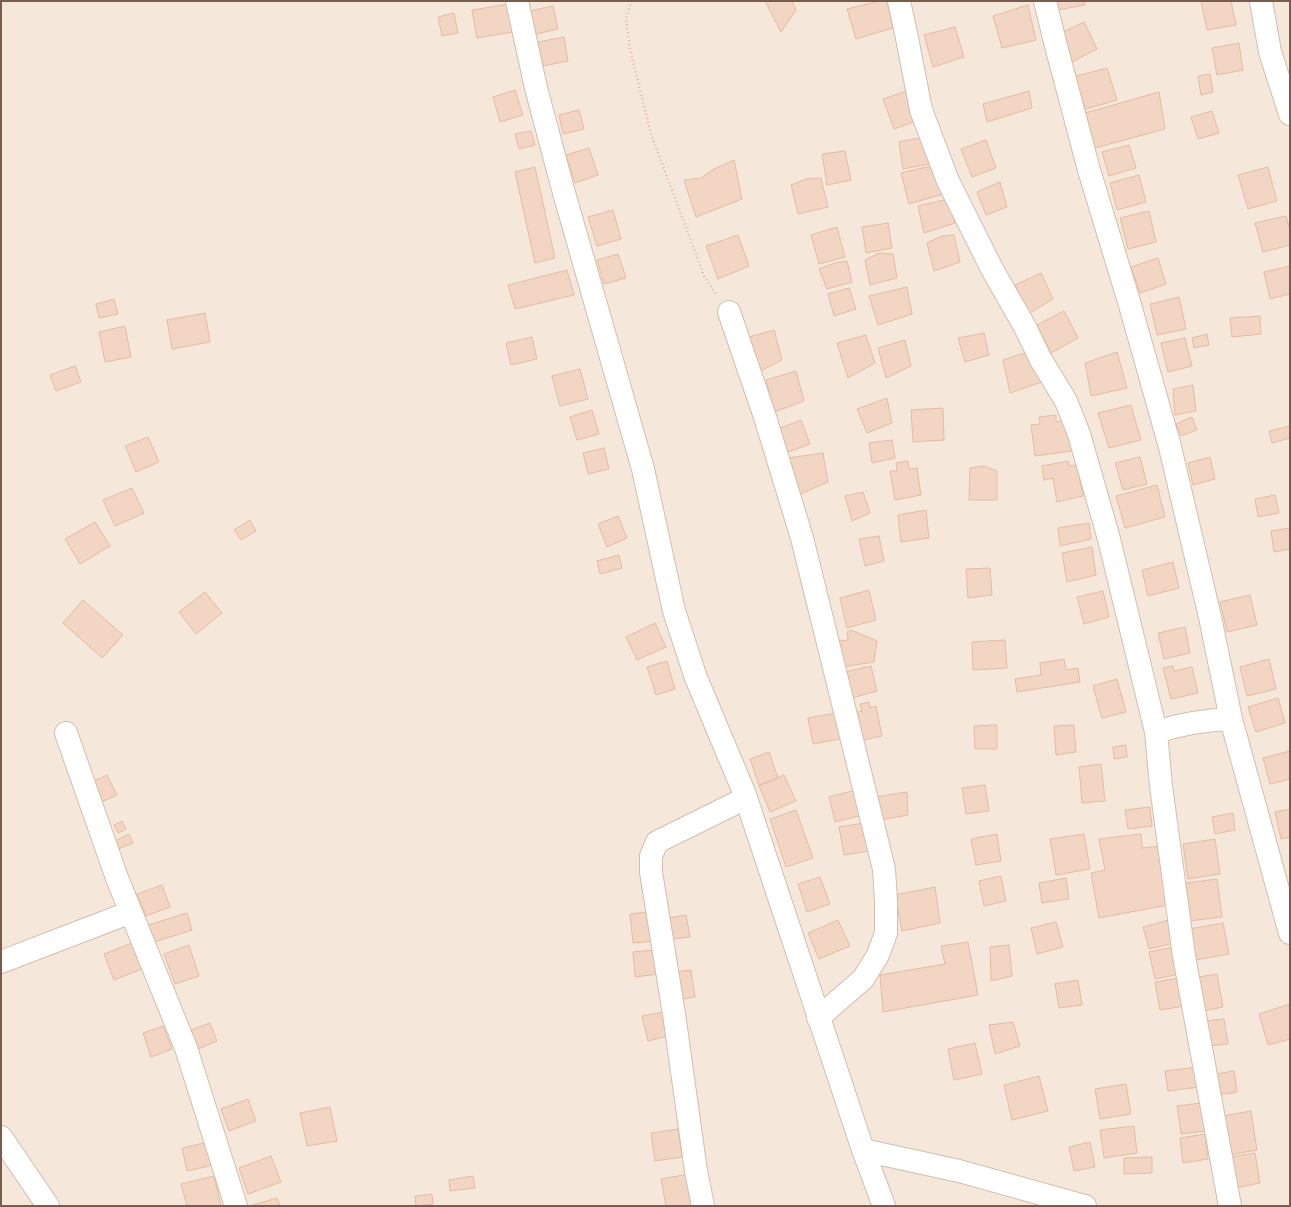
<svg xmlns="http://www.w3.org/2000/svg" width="1291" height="1207" font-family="Raleway,sans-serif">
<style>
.residential{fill:#f5e8da}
.building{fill:#f3d5c3;stroke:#e6bba3}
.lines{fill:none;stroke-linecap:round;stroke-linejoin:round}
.minor-casing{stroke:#d1beb0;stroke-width:24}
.path{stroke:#d9b8a5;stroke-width:2.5;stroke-dasharray:1 3;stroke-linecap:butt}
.minor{stroke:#fff;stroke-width:22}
</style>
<rect width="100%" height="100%" fill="#fdf6ec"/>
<path class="residential" d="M1 1H1290V1206H1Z"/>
<path class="building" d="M765 1H792L796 10 781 32Z
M880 1H887L893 28 856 39 847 9Z
M1056 1H1084L1085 5 1058 10Z
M1201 1H1231L1236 25 1207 30Z
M509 4 513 32 477 38 472 10Z
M1028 5 1036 40 1002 48 993 16Z
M553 6 558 29 536 34 530 11Z
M454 13 458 33 442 36 438 17Z
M1084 22 1097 49 1072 62 1059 34Z
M955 27 964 57 933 67 924 35Z
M564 37 568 61 543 66 538 42Z
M1239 43 1243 70 1217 75 1212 48Z
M1107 68 1117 100 1086 109 1073 77Z
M1210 74 1213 92 1201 95 1198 76Z
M515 90 523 115 500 122 493 97Z
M910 90 919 120 894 129 883 99Z
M1029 91 1032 108 987 122 983 104Z
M1159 92 1165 129 1095 148 1085 113Z
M579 110 584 129 563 134 559 115Z
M1212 111 1219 133 1198 139 1191 117Z
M531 131 535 145 519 149 515 134Z
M928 136 934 163 903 169 899 142Z
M986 140 996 168 972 177 961 149Z
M1129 145 1136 168 1109 176 1102 152Z
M589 148 598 175 575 183 566 155Z
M845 151 851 180 827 185 822 154Z
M734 160 742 199 696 217 684 180 701 178 714 169Z
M935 165 944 194 909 204 901 173Z
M535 167 555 258 535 263 515 172Z
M1268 167 1277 201 1248 209 1238 175Z
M1139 175 1146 202 1117 210 1110 183Z
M821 178 828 207 798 214 791 185 806 179Z
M1000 182 1007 207 986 215 977 192Z
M948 199 955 223 924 233 918 206Z
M613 210 621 239 597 246 588 217Z
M1149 211 1156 242 1128 249 1120 218Z
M1286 216 1290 230V245L1263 252 1255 223Z
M888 223 892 248 866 253 862 227Z
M837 227 845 257 819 264 811 235Z
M738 235 749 266 718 279 706 246Z
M954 235 960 262 934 271 927 243 942 236Z
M879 253 893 254 897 278 870 285 865 260Z
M618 254 626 278 604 284 597 260Z
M1158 258 1166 284 1140 293 1131 267Z
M847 261 852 282 827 289 819 269 835 263Z
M1290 266V294L1270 299 1264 272Z
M567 270 574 295 515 309 508 285Z
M1041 273 1053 299 1028 314 1015 285Z
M907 287 912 314 878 325 869 296Z
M849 288 856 309 834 316 828 294Z
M1179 297 1186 329 1157 335 1150 304Z
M114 299 118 314 99 318 96 304Z
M1064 311 1078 338 1051 353 1037 325Z
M205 313 210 342 172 349 167 320Z
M1260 316 1261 334 1232 337 1230 318Z
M125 326 131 357 105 362 99 332Z
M774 330 782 360 755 374 742 339Z
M984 333 989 355 965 362 958 338Z
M1207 334 1209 345 1194 348 1192 338Z
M866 335 875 363 848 378 837 343Z
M532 337 537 359 511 365 506 343Z
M1185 338 1192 366 1168 372 1161 343Z
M905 340 911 366 886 378 878 348Z
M1117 352 1127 388 1091 396 1085 363Z
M1034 353 1042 382 1010 393 1003 360 1021 354Z
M75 366 81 382 56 391 50 375Z
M580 369 588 399 560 406 552 376Z
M796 371 804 401 774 412 766 380Z
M1193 385 1196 411 1175 415 1173 389Z
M887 398 892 423 867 433 857 409Z
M1131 405 1141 440 1109 448 1098 413Z
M943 408 944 440 913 442 911 410Z
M592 410 599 434 577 440 570 417Z
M1056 415V422L1069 420 1072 451 1035 456 1031 425 1040 424 1039 417Z
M1192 417 1197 430 1181 436 1176 424Z
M801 420 810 444 788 452 778 429Z
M1290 426V438L1272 443 1269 431Z
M148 437 159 462 136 472 125 446Z
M892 440 895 458 872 463 869 443Z
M604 448 609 469 588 474 583 453Z
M823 453 828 482 798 495 788 458Z
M1140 457 1147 484 1123 490 1115 463Z
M1210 457 1215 479 1193 485 1188 463Z
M908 461 909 469 917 468 921 495 895 500 890 471H897L896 463Z
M1068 461 1069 466 1077 465 1083 496 1057 502 1053 478 1044 480 1042 466Z
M984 466 997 471V500H969L970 468Z
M1157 485 1165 517 1125 528 1116 496Z
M132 488 144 513 115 526 103 500Z
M863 492 870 513 852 521 845 496Z
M1275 495 1279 513 1258 517 1255 499Z
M926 510 929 538 901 542 898 515Z
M618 516 627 538 607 547 598 524Z
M250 520 256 531 241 540 234 530Z
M95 522 110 546 80 564 65 539Z
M1089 523 1091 539 1060 546 1058 528Z
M1290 528V549L1274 552 1271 531Z
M879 536 884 561 865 566 859 539Z
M1092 547 1096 575 1067 582 1062 553Z
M619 555 622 568 600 574 597 561Z
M1173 562 1179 588 1148 596 1142 570Z
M990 568 992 595 968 598 966 569Z
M869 590 876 620 847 628 840 598Z
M1103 591 1109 617 1084 624 1077 597Z
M205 592 222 613 196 634 179 612Z
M1250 595 1257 625 1227 632 1220 602Z
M83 600 123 635 102 658 63 623Z
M655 623 666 647 637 660 626 637Z
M1185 627 1190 653 1164 659 1158 633Z
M851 630 877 641 874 662 843 667 839 641 848 640 847 632Z
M1005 640 1007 668 973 670 972 642Z
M1064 659 1066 670 1078 668 1080 682 1017 692 1015 679 1041 675 1040 663Z
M1269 659 1276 689 1247 696 1240 667Z
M667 661 675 689 656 695 647 667Z
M871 666 877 691 852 698 845 672Z
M1173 666 1174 671 1192 667 1198 693 1171 699 1163 668Z
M1117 679 1126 712 1102 718 1093 686Z
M1278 698 1285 723 1256 732 1248 707Z
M869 702 870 708 876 706 882 736 863 740 857 712 862 711 860 704Z
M836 713 840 739 813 744 808 718Z
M997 725V749H975L974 726Z
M1074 725 1076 752 1056 755 1054 726Z
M1126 745 1127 757 1114 759 1113 747Z
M1290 751V779L1270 784 1263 758Z
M769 752 778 778 759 785 750 759Z
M1101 764 1105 801 1082 803 1079 767Z
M107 775 117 795 101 802 92 782Z
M784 775 796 801 770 812 759 786Z
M985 785 989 811 966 814 962 788Z
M856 790 863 815 835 822 829 797Z
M907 792 908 815 880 820 875 797Z
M1150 807 1152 826 1128 829 1125 810Z
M1290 809V837L1281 839 1275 812Z
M796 810 813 858 786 867 770 819Z
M1233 813 1235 830 1215 834 1212 817Z
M122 821 126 829 118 833 114 825Z
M864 823 869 851 844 855 839 827Z
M129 834 133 843 118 849 115 841Z
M997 834 1001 861 976 865 971 839Z
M1084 834 1090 869 1056 875 1050 839Z
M1141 834 1142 848 1160 846 1168 905 1099 918 1091 873 1105 870 1099 839Z
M1215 839 1220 874 1188 879 1183 844Z
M1001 876 1006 901 984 906 979 881Z
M820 877 830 904 807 912 798 884Z
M1066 878 1069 899 1042 903 1039 883Z
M1217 879 1222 917 1190 921 1186 883Z
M162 885 170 907 146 916 137 894Z
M935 887 940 923 902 931 895 895Z
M654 911 656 941 633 943 630 914Z
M187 913 192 930 154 942 148 925Z
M686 915 690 937 672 939 669 918Z
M838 920 850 946 819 959 808 933Z
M1169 920 1174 943 1149 949 1143 927Z
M1056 922 1063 947 1037 954 1031 928Z
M1223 923 1229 954 1195 960 1189 929Z
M968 942 978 995 883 1012 880 975 945 964 941 946Z
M132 943 142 969 114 980 104 954Z
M189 945 199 976 175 984 164 954Z
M1009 945 1012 976 991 981 990 947Z
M1174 947 1180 974 1155 979 1149 952Z
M656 950 659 974 635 977 633 952Z
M691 970 695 997 678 1000 673 972Z
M1217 974 1223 1007 1204 1011 1198 977Z
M1180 978 1185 1006 1160 1010 1155 982Z
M1078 980 1082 1005 1059 1008 1055 984Z
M1290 1004V1039L1268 1045 1259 1014Z
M663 1012 668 1036 648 1041 642 1016Z
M1224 1019 1228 1044 1209 1046 1206 1021Z
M1013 1022 1020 1046 995 1054 989 1025Z
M210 1023 217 1041 198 1049 191 1030Z
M163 1026 172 1049 151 1057 143 1033Z
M975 1043 982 1074 954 1080 948 1049Z
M1197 1067 1200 1087 1168 1091 1165 1071Z
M1234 1071 1237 1092 1218 1095 1215 1074Z
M1039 1076 1048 1111 1012 1120 1004 1085Z
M1126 1084 1131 1114 1100 1119 1095 1089Z
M248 1099 256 1121 229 1131 221 1109Z
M1201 1103 1205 1131 1181 1134 1177 1106Z
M330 1107 337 1141 307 1146 300 1113Z
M1251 1111 1257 1150 1228 1155 1222 1116Z
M1134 1126 1137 1153 1104 1158 1100 1130Z
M678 1129 682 1157 655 1161 651 1133Z
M1205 1134 1208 1159 1183 1163 1180 1138Z
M208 1142 213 1165 187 1171 182 1148Z
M1090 1142 1095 1167 1074 1171 1069 1147Z
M1255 1153 1260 1183 1236 1188 1230 1157Z
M271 1156 281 1182 248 1194 239 1168Z
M1152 1157V1173L1124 1174V1158Z
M689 1174 694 1205 666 1206 661 1179Z
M214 1176 221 1206H187L181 1184Z
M473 1176 475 1188 450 1191 449 1180Z
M432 1194 433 1204 416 1206 415 1196Z
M277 1198 280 1206H253V1205Z"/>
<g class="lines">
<g class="minor-casing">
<path id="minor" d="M517 1 536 88 564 193 643 469 674 611 696 678 744 792 863 1150 884 1206
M899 1 907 38 921 110 948 181 992 269 1025 327 1041 360 1066 401 1079 434 1109 539 1156 732C1181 724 1205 720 1231 719
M1045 1 1055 42 1089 170 1130 305 1170 447 1210 617 1231 719 1290 933
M1261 1 1270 52 1290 114
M729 312 765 417 802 538 884 869 886 901V933L878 955 863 979 818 1018
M1156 732 1161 786 1184 956 1230 1206
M66 733 117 878 186 1048 236 1206
M1 962 131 912
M1 1137 48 1206
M863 1150 959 1171 1085 1206
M703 1206 696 1171 674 1014 651 872V856L657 842 746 798"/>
</g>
<path class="path" d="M631 1 626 19 630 49 651 134 704 276 716 294"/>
<use href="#minor" class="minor"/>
</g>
<rect width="1291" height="1207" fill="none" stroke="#7a5c4d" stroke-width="4"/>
</svg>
